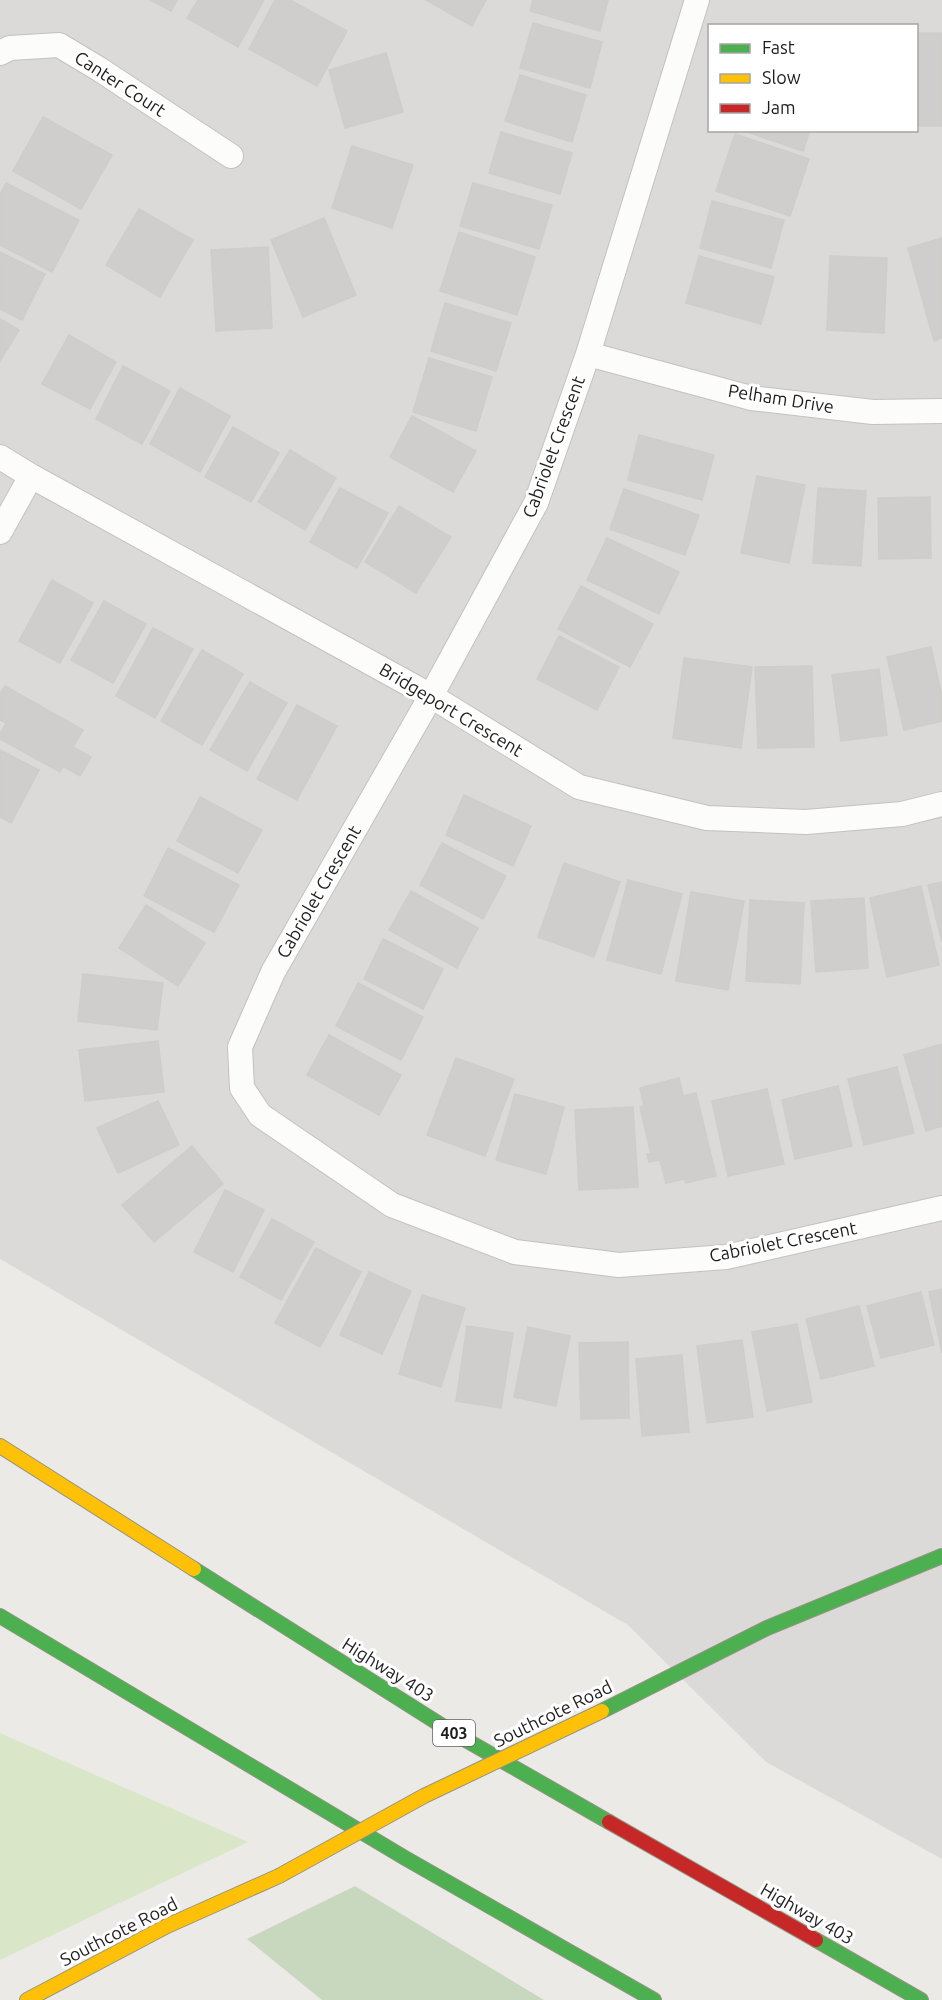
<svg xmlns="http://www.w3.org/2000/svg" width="942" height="2000" font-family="Ubuntu,sans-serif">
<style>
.residential{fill:#dbdad8;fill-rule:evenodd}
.grass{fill:#d9e7c8}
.forest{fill:#c8d8be}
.building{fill:#d0cecc;stroke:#cfccc9;stroke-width:1.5}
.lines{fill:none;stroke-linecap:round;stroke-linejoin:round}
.street-casing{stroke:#c3c2c1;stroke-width:26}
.fast-casing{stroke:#939481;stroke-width:16}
.slow-casing{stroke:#939481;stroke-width:16}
.jam-casing{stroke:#939481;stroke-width:16}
.street{stroke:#fcfcfb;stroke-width:24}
.fast{stroke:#4caf50;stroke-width:14}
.slow{stroke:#ffc107;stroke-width:14}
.jam{stroke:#c62828;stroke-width:14}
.slow-bridge-casing{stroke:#939481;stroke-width:16;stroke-linecap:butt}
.slow-bridge{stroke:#ffc107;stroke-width:14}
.labels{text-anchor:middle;stroke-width:6;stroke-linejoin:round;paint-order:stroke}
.shield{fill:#fff;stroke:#626262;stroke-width:1.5}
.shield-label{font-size:16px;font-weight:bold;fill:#1e1e1e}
.street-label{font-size:18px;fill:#1e1e1e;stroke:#fff}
</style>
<rect width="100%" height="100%" fill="#eceae7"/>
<path class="residential" d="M0 0H942V1859L766 1762 628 1625 0 1259ZM710 26H916V130H710Z"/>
<path class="grass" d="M0 1733 248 1842 0 1960Z"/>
<path class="forest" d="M355 1886 544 2000H322L247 1939Z"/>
<path class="building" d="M150 0H177L171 11Z
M198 0H264L238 47 187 18Z
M275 0H290L347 31 317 86 249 49Z
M426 0H486L472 26Z
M533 0H608L600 31 530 11Z
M533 23 602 42 590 88 520 68Z
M916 33H942V126H916Z
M386 53 403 112 345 128 329 70Z
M520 75 586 95 572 142 505 121Z
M43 117 112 155 81 209 13 171Z
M741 130H810L803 151Z
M501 132 572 153 560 194 489 173Z
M735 134 809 159 790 216 716 191Z
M352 146 413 165 392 228 332 208Z
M6 183 79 220 52 272 0 245V194Z
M473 183 552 205 539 249 460 226Z
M712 201 784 220 771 268 700 248Z
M139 209 193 240 160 297 106 265Z
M324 218 356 295 303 317 271 240Z
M459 232 535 257 517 315 440 291Z
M942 238V338L934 341 908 248Z
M268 247 272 328 216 331 211 250Z
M0 252 45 274 22 320 0 309Z
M699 256 774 277 761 324 686 303Z
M830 256 887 258 884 333 827 330Z
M445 303 511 323 496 371 431 351Z
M0 319 19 330 0 361Z
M69 335 116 362 90 409 42 384Z
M429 358 492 377 476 431 413 412Z
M123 366 170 391 142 444 96 419Z
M180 388 230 416 200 472 150 444Z
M412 416 476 451 453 492 390 457Z
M233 427 279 453 251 502 205 477Z
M639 435 714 455 702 500 628 480Z
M290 450 336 478 305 530 258 502Z
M757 476 805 485 789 563 741 553Z
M340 488 388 513 357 568 310 542Z
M818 488 866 491 861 566 813 563Z
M624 489 699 515 685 555 610 529Z
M930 497 931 558 879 559 878 498Z
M399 506 451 537 416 593 365 562Z
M607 538 679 572 659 614 587 580Z
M52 580 93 603 60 663 19 641Z
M581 586 653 624 630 667 558 629Z
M104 601 146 624 113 683 71 660Z
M153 628 193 649 155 718 116 696Z
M559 636 619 667 597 710 537 679Z
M931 647 942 696V721L904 730 887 657Z
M202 650 243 674 202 745 161 721Z
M684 658 752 667 741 748 673 738Z
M812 666 814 747 758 748 755 667Z
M879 669 887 735 841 741 832 675Z
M250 682 287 703 247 771 210 750Z
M5 686 83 730 73 747 91 757 80 776 63 766 60 772 0 739V734L6 723 0 720V694Z
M297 705 337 726 297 800 257 779Z
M0 750 39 770 11 823 0 817Z
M464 795 531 826 513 866 446 835Z
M200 797 262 830 238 873 177 841Z
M442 843 506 876 483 919 420 885Z
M168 848 239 885 214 932 144 896Z
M564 863 620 882 594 957 538 937Z
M628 880 682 894 661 974 607 960Z
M942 882V942L928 885Z
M921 886 939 965 887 977 870 898Z
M411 891 478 928 457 968 389 930Z
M691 892 744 901 728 990 676 981Z
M864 898 868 968 816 972 811 901Z
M750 900 804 903 800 984 746 981Z
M146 905 205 943 178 986 119 948Z
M383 939 443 969 423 1009 364 979Z
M83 974 163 983 157 1030 78 1021Z
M358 983 423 1017 401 1060 336 1026Z
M329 1035 401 1075 379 1115 307 1075Z
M158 1041 164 1092 85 1101 79 1050Z
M942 1044V1126L926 1131 904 1055Z
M456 1058 514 1079 485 1156 427 1135Z
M897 1067 914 1133 864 1145 848 1079Z
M679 1078 683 1096 696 1093 716 1176 686 1183 684 1179 666 1183 660 1160 649 1162 647 1154H651L640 1107 644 1106 640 1088Z
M838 1086 852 1146 795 1159 782 1100Z
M767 1089 784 1164 728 1176 712 1101Z
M515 1094 564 1107 546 1174 496 1160Z
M158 1101 179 1145 118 1173 97 1128Z
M633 1107 638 1187 579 1190 575 1110Z
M192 1146 223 1184 154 1242 122 1205Z
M225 1190 264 1210 233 1272 194 1252Z
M272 1219 314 1242 281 1300 240 1277Z
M316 1248 361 1272 320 1347 275 1323Z
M369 1272 411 1291 382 1354 340 1335Z
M942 1289V1353L929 1292Z
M921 1292 934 1345 881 1358 867 1306Z
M422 1295 465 1308 441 1387 399 1374Z
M859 1306 874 1366 821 1379 806 1319Z
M797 1324 812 1402 767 1411 752 1332Z
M467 1326 513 1333 501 1408 456 1401Z
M528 1327 570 1336 556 1406 514 1397Z
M742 1340 753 1417 707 1423 697 1346Z
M628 1342 629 1418 581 1419 579 1343Z
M682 1355 689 1432 642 1436 636 1359Z"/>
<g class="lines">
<g class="street-casing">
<path id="street" d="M697 0 588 354 536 503 431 696 273 972 240 1047 242 1088 260 1115 392 1205 515 1252 619 1265 726 1257 942 1208
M0 53 10 48 59 45 99 69 231 156
M588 354 751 398 873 412 942 411
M0 457 31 476 431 696 579 787 707 818 806 822 902 814 942 804
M0 532 31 476"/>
</g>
<g class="fast-casing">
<path id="fast" d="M194 1569 452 1732 609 1822
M0 1616 405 1858 654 2000
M602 1711 767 1628 942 1556
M816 1940 921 2000"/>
</g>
<g class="slow-casing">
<path id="slow" d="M0 1446 194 1569
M27 2000 167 1926 279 1876"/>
</g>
<g class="jam-casing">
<path id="jam" d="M609 1822 816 1940"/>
</g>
<use href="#street" class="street"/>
<use href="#fast" class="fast"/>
<use href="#slow" class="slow"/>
<use href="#jam" class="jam"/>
<g class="slow-bridge-casing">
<path id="slow-bridge" d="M279 1876 424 1796 602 1711"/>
</g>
<use href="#slow-bridge" class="slow-bridge"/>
</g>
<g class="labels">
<rect class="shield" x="433" y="1720" width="42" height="26" rx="4.5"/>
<g class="shield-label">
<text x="454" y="1739">403</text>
</g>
<g class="street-label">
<text transform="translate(120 84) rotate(33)" y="6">Canter Court</text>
<text transform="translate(781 399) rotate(9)" y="6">Pelham Drive</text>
<text transform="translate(554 447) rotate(-70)" y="6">Cabriolet Crescent</text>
<text transform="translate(451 710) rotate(31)" y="6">Bridgeport Crescent</text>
<text transform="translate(319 892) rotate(-60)" y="6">Cabriolet Crescent</text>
<text transform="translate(783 1242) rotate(-11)" y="6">Cabriolet Crescent</text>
<text transform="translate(388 1670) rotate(32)" y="6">Highway 403</text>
<text transform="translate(553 1714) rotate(-26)" y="6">Southcote Road</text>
<text transform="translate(807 1914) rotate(30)" y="6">Highway 403</text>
<text transform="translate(119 1932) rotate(-27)" y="6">Southcote Road</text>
</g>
</g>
<rect x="708" y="24" width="210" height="108" fill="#ffffff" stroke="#a5a5a5" stroke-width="1.5"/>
<rect x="720" y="44" width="30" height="9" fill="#4caf50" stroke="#a5a5a5" stroke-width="1.5"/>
<text x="762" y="54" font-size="18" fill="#1e1e1e">Fast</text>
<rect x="720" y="74" width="30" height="9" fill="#ffc107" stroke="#a5a5a5" stroke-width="1.5"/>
<text x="762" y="84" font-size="18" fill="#1e1e1e">Slow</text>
<rect x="720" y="104" width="30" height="9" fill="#c62828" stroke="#a5a5a5" stroke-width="1.5"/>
<text x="762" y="114" font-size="18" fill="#1e1e1e">Jam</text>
</svg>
